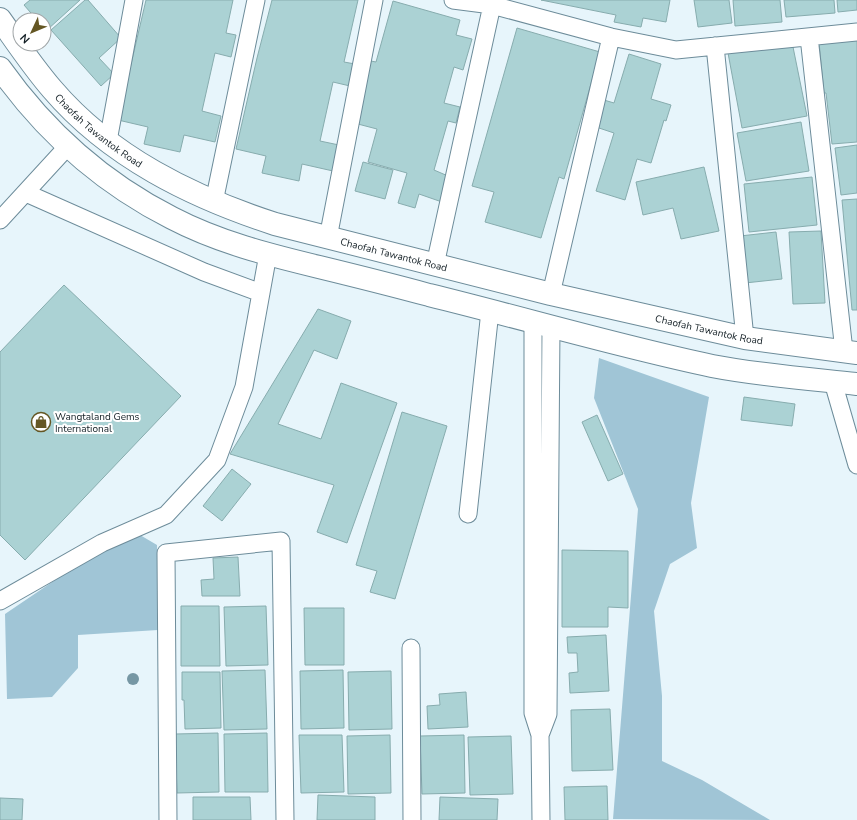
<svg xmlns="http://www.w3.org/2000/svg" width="857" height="820" font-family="'Nunito Sans',sans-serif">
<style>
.forest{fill:#a0c5d6}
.building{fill:#abd2d4;stroke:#87acae}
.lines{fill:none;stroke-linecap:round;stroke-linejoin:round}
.minor-casing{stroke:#6d8c9a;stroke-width:19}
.major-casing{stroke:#6d8c9a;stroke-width:24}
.minor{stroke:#fff;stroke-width:17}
.major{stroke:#fff;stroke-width:22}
.tree{fill:#7697a4}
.labels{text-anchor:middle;stroke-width:4;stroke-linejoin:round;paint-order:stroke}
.street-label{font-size:10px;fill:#121e24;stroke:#fff}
.poi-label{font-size:10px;fill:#121e24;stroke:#fff;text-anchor:start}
</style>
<rect width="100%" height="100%" fill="#e7f5fb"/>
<path class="forest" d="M599 358 709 397 691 503 697 548 670 564 654 611 662 696V761L702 780 770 820 613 819 638 509 594 398Z
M140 535 157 545 158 630 78 635V668L52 697 7 699 5 614 98 551Z"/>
<path class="building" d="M30 0H80L47 30 44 27V20H37L24 5Z
M85 0H88L121 38 99 58 114 74 101 86 51 30Z
M146 0H233L226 33 236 35 231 57 215 53 202 111 221 116 215 142 184 135 180 152 144 144 148 127 118 120Z
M272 0H358L344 62 355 64 350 86 333 82 320 141 339 145 333 171 302 164 299 181 262 173 266 156 236 149 257 58Z
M541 0H670L666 22 643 18 641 27 614 22 616 15Z
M694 0H729L732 23 698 27Z
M733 0H780L782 22 735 26Z
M784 0H834L835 13 786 17Z
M837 0H857V10L838 12Z
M393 1 460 20 456 35 472 39 463 70 454 67 444 103 460 107 456 123 448 121 434 170 448 176 442 202 419 194 415 208 398 203 407 173 368 162 377 129 354 123 371 61 376 62Z
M517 28 600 52 564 179 559 177 541 238 485 222 494 192 472 186Z
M857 38V142L832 144 826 93H824L819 42Z
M792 42 807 116 742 128 728 53Z
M629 54 661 64 651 99 671 105 666 121 664 120 651 163 637 159 625 200 596 191 614 133 596 127 604 100 614 103Z
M801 122 809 171 746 181 737 133Z
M857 145V193L841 195 835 148Z
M363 162 393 170 385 199 355 191Z
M704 167 719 231 681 239 673 208 643 215 636 182Z
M812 177 817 225 749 232 744 184Z
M857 199V310H852L842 200Z
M821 231 825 303 793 304 789 232Z
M776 232 782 279 745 283 740 236Z
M64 285 181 396 25 560 0 535V352Z
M318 309 351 321 337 359 314 350 278 424 321 439 341 383 397 403 347 543 317 532 334 485 230 454Z
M744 397 795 404 792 426 741 420Z
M402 412 447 426 395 599 370 592 377 571 356 565Z
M597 415 623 474 608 481 582 422Z
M232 469 251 484 222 521 203 506Z
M562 550 628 551V608L608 607V627H562Z
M238 557 240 596H202L201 580 214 579 213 558Z
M181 606H219L220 666H181Z
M266 606 268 665 226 666 224 607Z
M304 608H344V665H305Z
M606 635 609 691 570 693 569 673 578 672 577 653H568L567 637Z
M265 670 267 729 224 730 222 671Z
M343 670 344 728 301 729 300 671Z
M391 671 392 729 349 730 348 672Z
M182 672H220L221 728 185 729 184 700H182Z
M466 692 468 727 428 729 427 706 440 705 439 694Z
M610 709 613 770 572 771 571 710Z
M218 733 219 792 177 793 175 734Z
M267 733 268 792H225L224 734Z
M299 735H342L344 792 301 793Z
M390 735 391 793 348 794 347 736Z
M464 735 465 793 422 794 420 736Z
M511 736 513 794 470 795 468 737Z
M607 786 608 820H565L564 787Z
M318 795 375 797V820H317Z
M193 797H250L251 820H193Z
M440 797 498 799 497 820H439Z
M0 798 23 799 22 820H0Z"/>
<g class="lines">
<g class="minor-casing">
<path id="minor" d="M453 0 492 5 611 37 676 50 857 32
M809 37 844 351
M715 46 745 338
M108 141 134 0
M26 193 204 272 261 293
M214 202 256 0
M0 220 68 146
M328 238 374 0
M435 265 492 5
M551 294 611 37
M533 322V713L540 735
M833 382 857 465
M468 514 490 311
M0 601 102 543 166 515 217 460 244 387 268 254
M411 648 412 820
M168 820 166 553 281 541 285 820
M541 820 540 735 548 714 551 327"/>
</g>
<g class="major-casing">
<g id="major">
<path id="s1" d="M0 19C17 43 33 67 52 89 110 157 192 197 275 224L551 294 745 338 857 353"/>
<path d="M0 68C46 133 101 182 172 218 218 242 269 255 319 267 356 276 392 285 429 295 523 318 617 346 712 366 758 375 810 379 857 384"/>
</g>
</g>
<use href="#minor" class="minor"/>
<use href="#major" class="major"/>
</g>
<circle class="tree" cx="133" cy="679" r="6"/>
<defs>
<g id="shop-ring" transform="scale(1)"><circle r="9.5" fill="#fff" stroke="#645623" stroke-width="1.5"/><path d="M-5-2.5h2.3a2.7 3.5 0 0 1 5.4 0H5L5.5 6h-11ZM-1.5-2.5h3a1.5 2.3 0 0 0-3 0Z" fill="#645623"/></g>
</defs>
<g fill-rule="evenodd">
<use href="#shop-ring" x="41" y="422"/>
</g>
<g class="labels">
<g class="street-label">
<text dy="4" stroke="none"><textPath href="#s1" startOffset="150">Chaofah Tawantok Road</textPath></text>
<text dy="4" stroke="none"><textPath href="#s1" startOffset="474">Chaofah Tawantok Road</textPath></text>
<text dy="4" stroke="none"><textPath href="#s1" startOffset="798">Chaofah Tawantok Road</textPath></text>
</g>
<g class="poi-label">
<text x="55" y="420">Wangtaland Gems<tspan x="55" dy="12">International</tspan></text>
</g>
</g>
<g transform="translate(32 32) rotate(226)"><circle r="19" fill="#ffffff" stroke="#a0a5a7"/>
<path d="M0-3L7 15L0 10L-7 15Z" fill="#645623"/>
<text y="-6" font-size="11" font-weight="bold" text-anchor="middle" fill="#121e24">N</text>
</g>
</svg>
